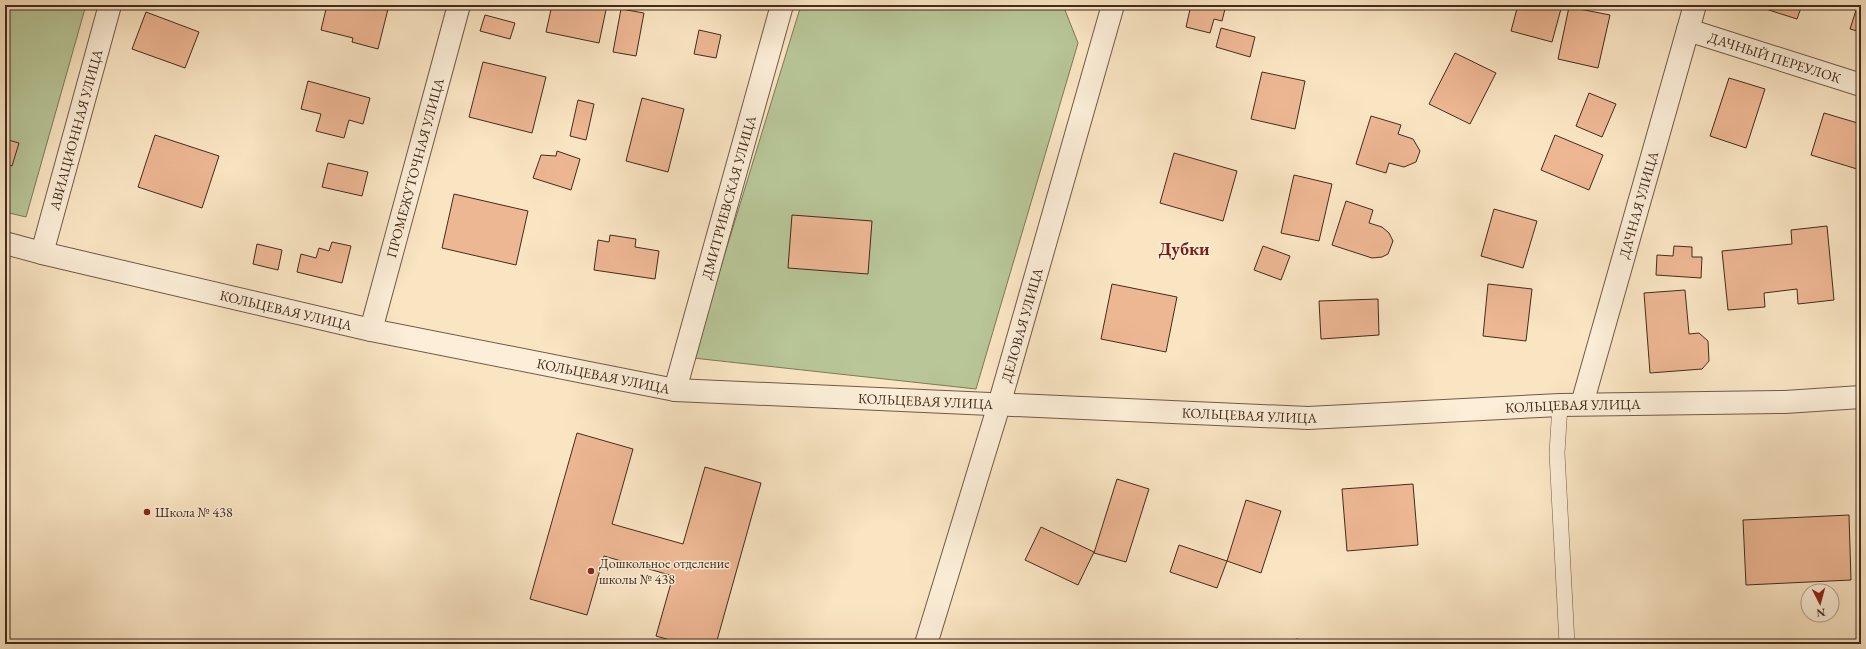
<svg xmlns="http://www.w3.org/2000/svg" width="1866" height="649" font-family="'EB Garamond',serif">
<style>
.green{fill:#b8c698;stroke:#7e785a}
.building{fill:#eeb794;stroke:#432b1c}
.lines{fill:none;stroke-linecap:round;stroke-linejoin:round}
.service-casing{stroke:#715a46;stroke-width:16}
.minor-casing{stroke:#715a46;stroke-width:24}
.service{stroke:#fceed8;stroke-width:15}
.minor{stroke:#fceed8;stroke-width:22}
.poi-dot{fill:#8f2418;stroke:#fceed8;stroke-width:1.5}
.labels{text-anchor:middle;stroke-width:3;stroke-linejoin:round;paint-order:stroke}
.street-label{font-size:14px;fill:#432b1c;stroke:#fceed8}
.poi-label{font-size:14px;fill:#432b1c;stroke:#fceed8;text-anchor:start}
.district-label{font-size:18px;font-weight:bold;fill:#7a1f14;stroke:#fceed8}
</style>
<rect width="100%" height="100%" fill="#fae5c3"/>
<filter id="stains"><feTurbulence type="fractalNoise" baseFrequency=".005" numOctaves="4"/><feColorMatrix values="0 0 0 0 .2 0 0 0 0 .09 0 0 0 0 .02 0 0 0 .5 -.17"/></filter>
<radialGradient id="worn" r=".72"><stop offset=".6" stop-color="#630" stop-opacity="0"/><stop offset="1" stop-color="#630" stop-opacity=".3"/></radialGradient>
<path class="green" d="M5 5H86L26 217 5 212Z
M801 5H1063L1078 43 976 389 693 358Z"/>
<path class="building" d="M327 5H389L378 49 352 42 353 38 321 30Z
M552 5H607L599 43 546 32Z
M1191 5H1226L1222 21 1214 19 1210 33 1186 27Z
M1518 5H1562L1552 42 1511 31Z
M1753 5H1802L1797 19Z
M1569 7 1610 15 1598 68 1558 59Z
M1857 7 1861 8V32L1850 29Z
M621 9 644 13 636 56 613 52Z
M146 12 199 32 185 68 132 49Z
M485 15 515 23 510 39 480 31Z
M1221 28 1255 37 1250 57 1216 47Z
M699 30 721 35 716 58 694 54Z
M1455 53 1496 73 1470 124 1429 104Z
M483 62 546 77 532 133 469 117Z
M1262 72 1305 81 1295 129 1251 119Z
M1729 78 1765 89 1746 148 1710 136Z
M308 81 370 98 363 124 349 120 344 138 316 131 321 114 301 109Z
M1589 93 1616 104 1602 137 1576 126Z
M642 98 684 109 668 172 626 161Z
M578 100 594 104 586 140 570 136Z
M1824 113 1861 124V156L1857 169 1811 155Z
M1371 116 1401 125 1398 134 1413 139 1420 151 1416 162 1404 167 1389 163 1386 173 1356 164Z
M155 135 219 156 202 208 138 187Z
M1555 135 1603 155 1589 190 1541 170Z
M5 139 19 143 12 166 5 164Z
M557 151 580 159 571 190 533 178 541 155 556 156Z
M1174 153 1237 171 1223 221 1160 203Z
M328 163 368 172 362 196 322 187Z
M1294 175 1332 184 1319 241 1281 233Z
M454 194 528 211 516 265 442 248Z
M1346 201 1373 210 1369 223 1382 227 1389 233 1393 241 1388 254 1382 257 1372 258 1332 245Z
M1494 209 1537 221 1523 268 1481 256Z
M792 215 872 221 868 274 788 268Z
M1827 226 1834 300 1798 304 1797 289 1764 293 1765 307 1728 310 1722 251 1792 244 1791 230Z
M610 235 636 239 635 247 659 251 655 279 594 270 598 240 609 242Z
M332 242 351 246 342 283 297 272 301 254 316 258 319 248 329 251Z
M257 244 282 250 278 270 253 264Z
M1263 246 1290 256 1281 280 1254 270Z
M1674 246 1692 247V257H1702L1701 278 1656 275 1657 255 1673 256Z
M1112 284 1177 297 1166 352 1101 339Z
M1488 284 1532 289 1526 341 1483 336Z
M1685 290 1689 334 1699 333 1708 341 1709 361 1702 369 1650 373 1644 293Z
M1378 299 1379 335 1321 339 1319 301Z
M577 433 633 449 612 524 683 544 705 467 761 483 716 644H684L656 636 673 576 604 556 587 615 530 599Z
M1117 479 1149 489 1126 562 1094 553Z
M1413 484 1418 545 1347 551 1342 489Z
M1246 500 1281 511 1261 573 1227 561Z
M1849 515 1851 580 1746 585 1743 520Z
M1041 527 1094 552 1078 585 1025 560Z
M1179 545 1227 561 1217 588 1170 572Z
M1296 639 1324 643V644H1295Z
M1861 639V644H1836V641Z"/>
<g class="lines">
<g class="service-casing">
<path id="service" d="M1560 405 1557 453 1567 644"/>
</g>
<g class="minor-casing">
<g id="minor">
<path id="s1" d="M1688 30 1861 85"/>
<path id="s2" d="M5 243 42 253 371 330 675 390 1308 418 1560 405 1785 402 1861 397"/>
<path id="s3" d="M42 253 110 5"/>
<path id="s4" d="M371 330 459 5"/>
<path id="s5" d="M675 390 782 5"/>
<path id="s6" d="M1582 404 1695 5"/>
<path id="s7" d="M926 644 999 405 1113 5"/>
</g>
</g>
<use href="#service" class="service"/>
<use href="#minor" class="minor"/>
</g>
<g class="poi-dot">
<circle cx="147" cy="512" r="4"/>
<circle cx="591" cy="571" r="4"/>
</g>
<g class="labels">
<g class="street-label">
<text dy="5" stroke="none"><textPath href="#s1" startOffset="91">ДАЧНЫЙ ПЕРЕУЛОК</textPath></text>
<text dy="5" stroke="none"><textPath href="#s3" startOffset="128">АВИАЦИОННАЯ УЛИЦА</textPath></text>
<text dy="5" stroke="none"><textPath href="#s4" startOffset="168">ПРОМЕЖУТОЧНАЯ УЛИЦА</textPath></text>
<text dy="5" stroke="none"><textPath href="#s5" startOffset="200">ДМИТРИЕВСКАЯ УЛИЦА</textPath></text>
<text dy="5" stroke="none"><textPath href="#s6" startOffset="207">ДАЧНАЯ УЛИЦА</textPath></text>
<text dy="5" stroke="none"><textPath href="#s2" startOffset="289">КОЛЬЦЕВАЯ УЛИЦА</textPath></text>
<text dy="5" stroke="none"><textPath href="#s7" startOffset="333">ДЕЛОВАЯ УЛИЦА</textPath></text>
<text dy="5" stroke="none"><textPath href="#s2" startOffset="613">КОЛЬЦЕВАЯ УЛИЦА</textPath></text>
<text dy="5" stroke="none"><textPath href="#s2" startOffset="937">КОЛЬЦЕВАЯ УЛИЦА</textPath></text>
<text dy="5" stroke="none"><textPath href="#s2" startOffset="1585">КОЛЬЦЕВАЯ УЛИЦА</textPath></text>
<text dy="5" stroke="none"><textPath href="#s2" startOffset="1261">КОЛЬЦЕВАЯ УЛИЦА</textPath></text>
</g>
<g class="poi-label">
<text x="155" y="517">Школа № 438</text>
<text x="599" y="568">Дошкольное отделение<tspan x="599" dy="16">школы № 438</tspan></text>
</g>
<g class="district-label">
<text x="1184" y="255">Дубки</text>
</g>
</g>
<rect width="1866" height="649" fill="none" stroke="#fae5c3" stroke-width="20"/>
<rect x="6" y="6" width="1854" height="637" fill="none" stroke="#432b1c" stroke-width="2"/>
<rect x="10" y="10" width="1846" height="629" fill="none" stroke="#432b1c"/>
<g transform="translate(1820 603) rotate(174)"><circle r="19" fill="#fceed8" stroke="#b2a08d"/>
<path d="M0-3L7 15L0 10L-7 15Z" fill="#8f2418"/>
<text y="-6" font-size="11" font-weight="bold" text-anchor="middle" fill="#432b1c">N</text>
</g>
<rect width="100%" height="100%" filter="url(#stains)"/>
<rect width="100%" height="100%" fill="url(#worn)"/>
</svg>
